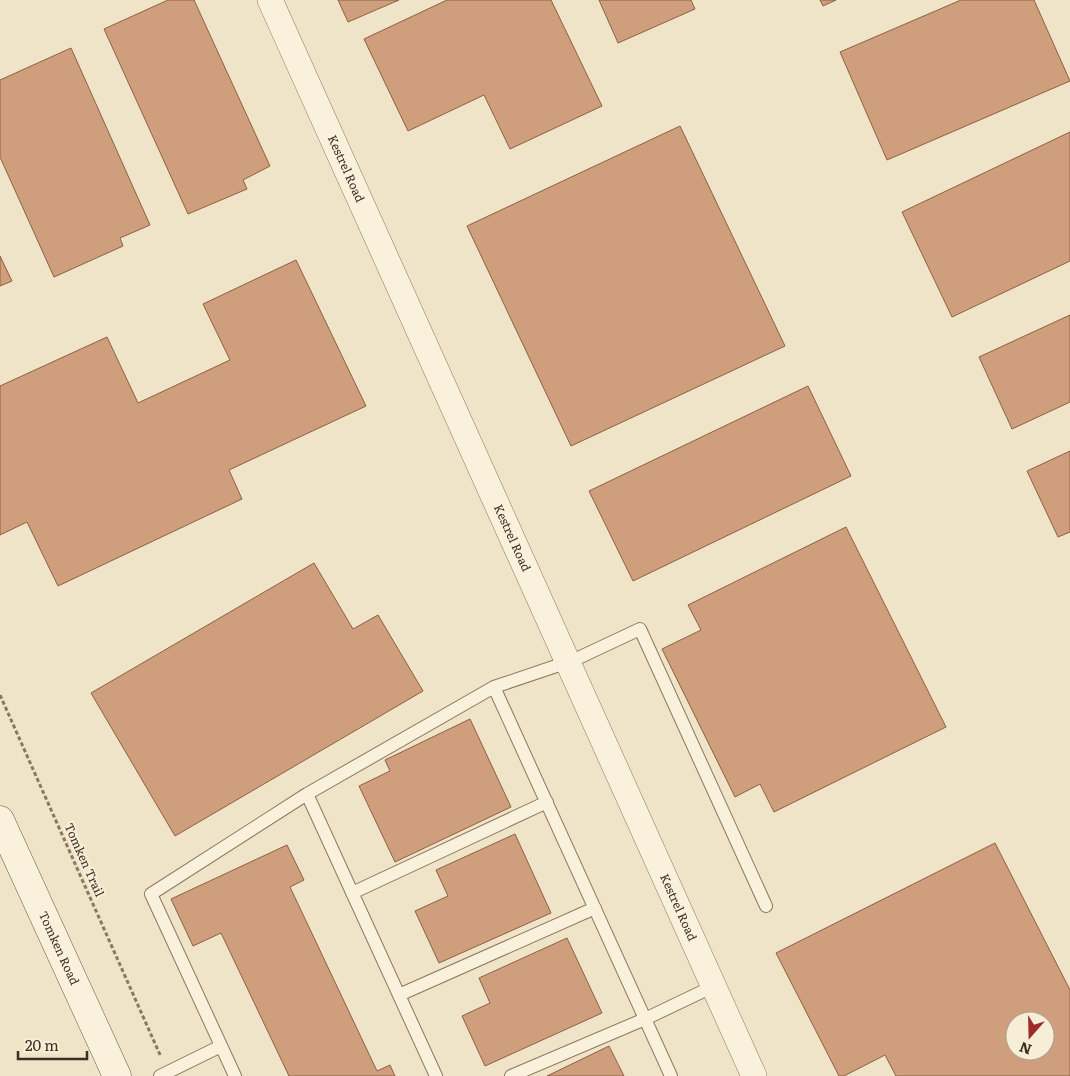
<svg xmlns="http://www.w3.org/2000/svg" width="1070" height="1076" font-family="Literata,serif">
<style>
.building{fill:#cf9f7d;stroke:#8d5f41;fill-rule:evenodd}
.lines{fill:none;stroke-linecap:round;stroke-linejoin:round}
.service-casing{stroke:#8d765c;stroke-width:14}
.minor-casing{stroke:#8d765c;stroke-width:26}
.secondary-casing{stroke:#6f573f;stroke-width:29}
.path{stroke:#8d765c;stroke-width:3;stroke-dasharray:4 2.5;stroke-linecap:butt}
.service{stroke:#faf1dc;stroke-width:12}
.minor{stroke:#faf1dc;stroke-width:25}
.secondary{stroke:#faf1dc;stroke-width:28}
.labels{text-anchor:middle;stroke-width:4.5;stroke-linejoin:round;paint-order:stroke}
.street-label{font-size:12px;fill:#3d2e20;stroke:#f7eed8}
</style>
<rect width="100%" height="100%" fill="#f0e4c8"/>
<path class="building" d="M168 0H194L270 166 243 180 247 189 188 214 104 29Z
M338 0H399L348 22Z
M447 0H551L602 106 510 149 484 95 408 131 364 39Z
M599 0H691L695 9 618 43Z
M820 0H836L823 6Z
M961 0H1034L1070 81 887 160 840 52Z
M71 48 150 225 120 238 123 246 54 277 0 157V80Z
M680 126 785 346 571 446 467 226Z
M1070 132V261L952 317 902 212Z
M0 256 12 281 0 286Z
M296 260 366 406 229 470 242 499 58 586 27 522 0 535V386L107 337 138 403 230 360 203 304Z
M1070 315V402L1012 429 979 357Z
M808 386 851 476 633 581 589 491Z
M1070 451V532L1058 537 1027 471Z
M846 527 946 727 774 812 760 784 735 797 662 649 701 630 688 605Z
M314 563 353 629 378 615 423 691 175 836 91 693Z
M470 719 511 807 395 862 359 786 390 771 385 760Z
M515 834 551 913 439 963 415 911 448 896 436 870Z
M995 843 1070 990V1076H896L885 1055 844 1076H839L776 953ZM1015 1021H1045V1051H1015Z
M287 845 304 880 290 887 377 1071 390 1065 395 1076H289L221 933 193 946 171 899Z
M567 938 602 1013 485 1066 462 1016 490 1003 479 978Z
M609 1046 624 1076H547Z"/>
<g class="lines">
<g class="service-casing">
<path id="service" d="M494 687 671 1076
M307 794 436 1076
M352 893 547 802
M399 995 595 908
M160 1076 221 1046
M235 1076 151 894 307 794 494 687 574 660 640 629 766 906
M511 1076 645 1019 714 986"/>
</g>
<g class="minor-casing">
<g id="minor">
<path id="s1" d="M270 0 754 1076"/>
</g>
</g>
<g class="secondary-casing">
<g id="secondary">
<path id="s2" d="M0 820 117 1076"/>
</g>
</g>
<path class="path" d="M0 695 161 1057"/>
<use href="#service" class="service"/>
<use href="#minor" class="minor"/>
<use href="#secondary" class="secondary"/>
</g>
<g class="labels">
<g class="street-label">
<text dy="4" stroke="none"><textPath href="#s1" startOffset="185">Kestrel Road</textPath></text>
<text dy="4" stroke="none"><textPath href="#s1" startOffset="590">Kestrel Road</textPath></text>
<text transform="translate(84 860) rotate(66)" y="4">Tomken Trail</text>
<text dy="4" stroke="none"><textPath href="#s1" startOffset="995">Kestrel Road</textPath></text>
<text dy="4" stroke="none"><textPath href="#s2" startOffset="141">Tomken Road</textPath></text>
</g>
</g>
<g transform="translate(1030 1036) rotate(200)"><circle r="24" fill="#f7eed8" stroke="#ada18e"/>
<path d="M0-4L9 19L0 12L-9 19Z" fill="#9e2a2b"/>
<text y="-8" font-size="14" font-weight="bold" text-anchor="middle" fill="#3d2e20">N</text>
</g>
<path d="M18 1051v8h69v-8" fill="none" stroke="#3d2e20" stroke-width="2.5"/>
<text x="25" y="1051" font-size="15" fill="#3d2e20" stroke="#f7eed8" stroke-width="4" paint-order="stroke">20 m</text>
</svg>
